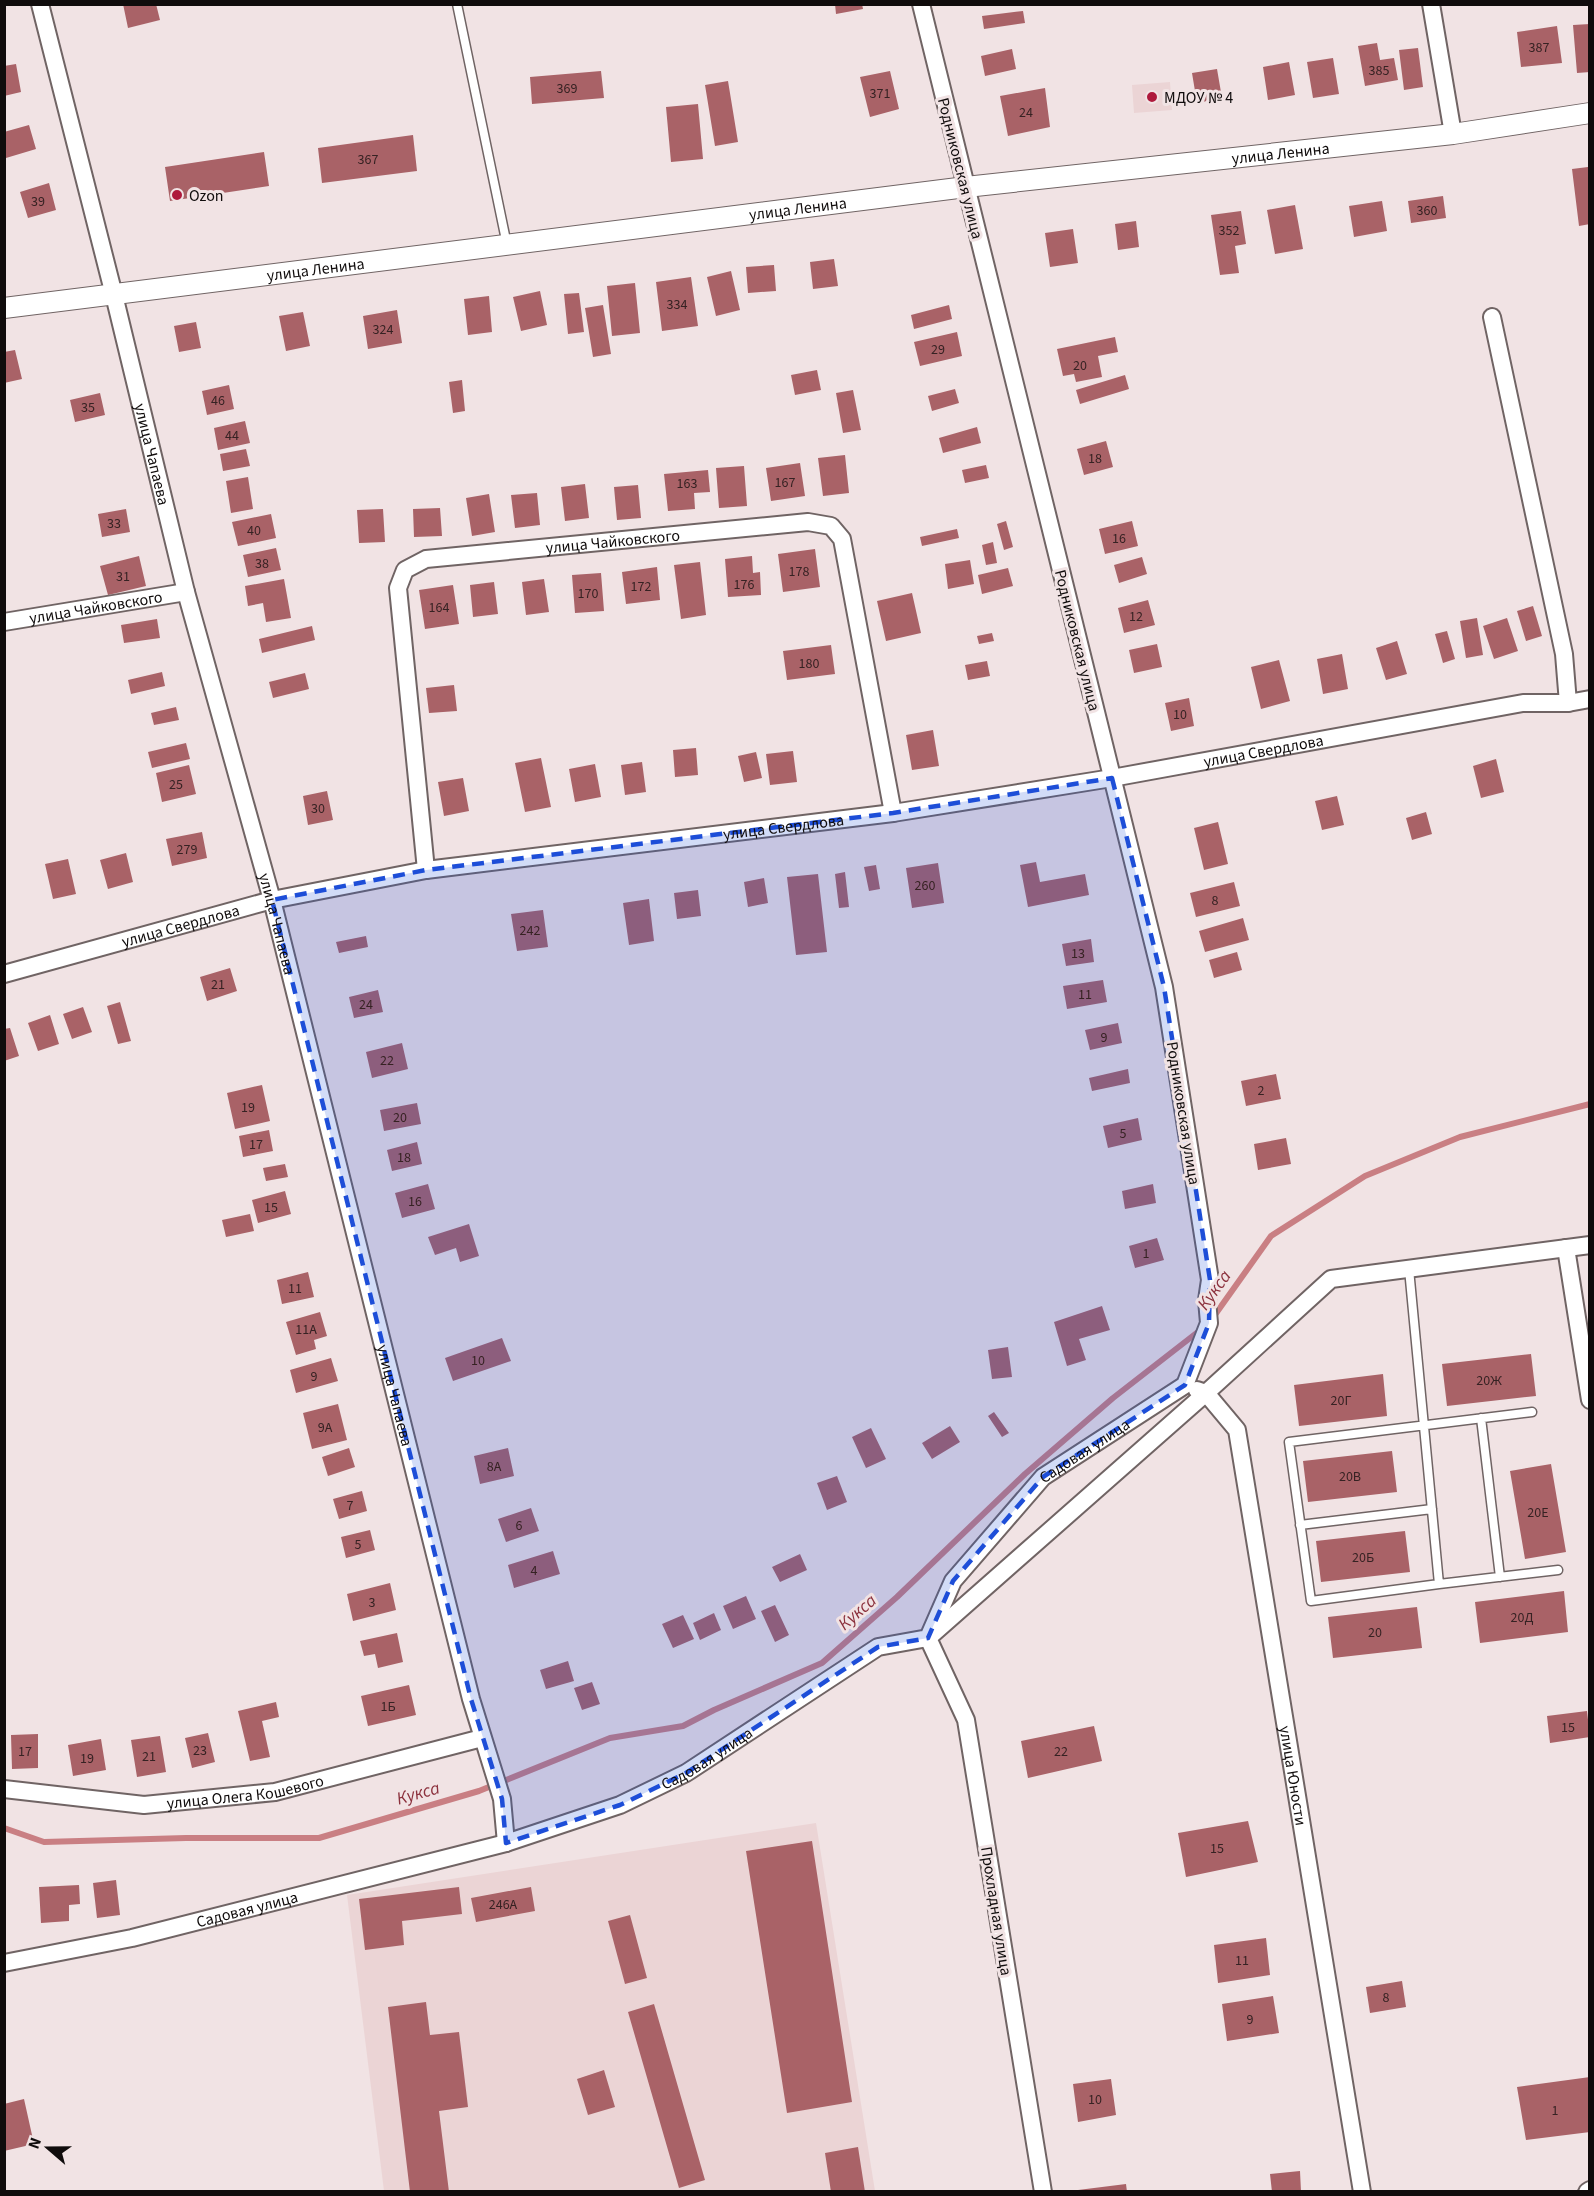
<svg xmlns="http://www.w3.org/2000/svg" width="1594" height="2196" font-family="'Source Sans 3',sans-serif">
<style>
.built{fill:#ebd4d5}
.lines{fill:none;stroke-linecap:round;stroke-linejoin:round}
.stream{stroke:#c97f83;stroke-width:6}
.building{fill:#a96267}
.service-casing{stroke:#706464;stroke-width:11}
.minor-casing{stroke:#706464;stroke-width:20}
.tertiary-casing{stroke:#706464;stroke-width:22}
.service{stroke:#fff;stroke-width:8}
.minor{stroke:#fff;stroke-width:16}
.tertiary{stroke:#fff;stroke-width:20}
.marked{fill:#1d4ed8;fill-opacity:0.2;stroke:#1d4ed8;stroke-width:4.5;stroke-dasharray:12 8;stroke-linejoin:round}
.poi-dot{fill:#ae193c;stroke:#f1e3e4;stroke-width:2}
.labels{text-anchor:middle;stroke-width:6;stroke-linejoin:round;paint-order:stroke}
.number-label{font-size:14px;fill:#362223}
.poi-label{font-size:16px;fill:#100c0c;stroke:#f1e3e4;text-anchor:start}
.street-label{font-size:16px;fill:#100c0c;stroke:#f1e3e4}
.water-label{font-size:18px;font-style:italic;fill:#8b303c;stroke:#f1e3e4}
</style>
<rect width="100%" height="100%" fill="#f1e3e4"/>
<path class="built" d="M1170 82 1172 110 1134 113 1132 85Z
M816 1823 875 2191H384L347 1895Z"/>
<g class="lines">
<path class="stream" d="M1212 1319 1271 1236 1365 1176 1460 1137 1590 1104
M4 1828 44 1842 186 1838H319L479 1791 610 1738 683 1726 714 1710 822 1663 897 1597 1025 1474 1113 1398 1203 1328"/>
</g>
<path class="building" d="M123 4H156L160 20 128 28Z
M835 4H862L863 9 836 14Z
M1023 11 1025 23 984 29 982 16Z
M1590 24V72L1577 73 1573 25Z
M1557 26 1562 63 1521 67 1517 32Z
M1377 43 1380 60 1394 58 1398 80 1365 86 1358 46Z
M1418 48 1423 87 1404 90 1399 50Z
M1012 49 1016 69 985 76 981 56Z
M1333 58 1339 94 1313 98 1307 62Z
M1289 62 1295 95 1268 100 1263 67Z
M16 64 21 92 4 96V66Z
M1217 69 1222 98 1197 103 1192 73Z
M601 71 604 98 532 104 530 77Z
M890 71 899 109 870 117 860 77Z
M728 81 738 142 715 146 705 85Z
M1045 88 1050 127 1008 136 1000 96Z
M698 104 703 159 671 162 666 107Z
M29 125 36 149 6 158 4 132Z
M413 135 417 171 322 183 318 148Z
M264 152 269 186 170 201 165 167Z
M1588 167 1590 224 1579 226 1572 169Z
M49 183 56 210 28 218 20 192Z
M1443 196 1446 218 1411 223 1408 201Z
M1382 201 1387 231 1354 237 1349 206Z
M1295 205 1303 249 1275 254 1267 210Z
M1241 211 1246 244 1235 246 1239 273 1220 275 1211 215Z
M1136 221 1139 247 1118 250 1115 224Z
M1073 229 1078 263 1050 267 1045 233Z
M834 259 838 286 813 289 810 262Z
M774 265 776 291 748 293 746 267Z
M731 271 740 310 716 316 707 277Z
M691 277 698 326 662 331 656 282Z
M635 283 640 333 612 336 607 286Z
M540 291 547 325 521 331 513 297Z
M579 293 584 332 568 334 564 294Z
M489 296 492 332 468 335 464 299Z
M603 305 611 354 593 357 585 308Z
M949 305 952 319 914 329 911 315Z
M397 310 402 343 368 349 363 316Z
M303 312 310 346 286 351 279 316Z
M196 322 201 348 179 352 174 326Z
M957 332 962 356 920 366 914 342Z
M1115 337 1118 352 1098 356 1102 377 1076 382 1074 374 1063 376 1057 349Z
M15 350 22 379 4 383V352Z
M817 370 821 390 795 395 791 375Z
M1125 375 1129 389 1080 404 1076 390Z
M462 380 465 411 453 413 449 382Z
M229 385 234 409 207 415 202 391Z
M955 389 959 403 932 411 928 396Z
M853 390 861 430 843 433 836 393Z
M100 393 105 415 75 422 70 400Z
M245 421 250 443 218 450 214 428Z
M977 427 981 443 943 453 939 438Z
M1106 441 1113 467 1084 475 1077 449Z
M246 449 250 466 223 471 220 454Z
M845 455 849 493 823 496 818 458Z
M800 463 805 496 771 501 766 468Z
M986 465 989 478 965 483 962 470Z
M744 466 747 506 719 508 716 468Z
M708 470 710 492 694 493 695 509 668 511 664 474Z
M248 477 253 509 231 513 226 481Z
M585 484 589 518 565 521 561 487Z
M638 485 641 518 617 520 614 487Z
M537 493 540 525 515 528 511 495Z
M489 494 495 532 472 536 466 498Z
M440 508 442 536 414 537 413 509Z
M126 509 130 532 102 537 98 514Z
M383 509 385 542 359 543 357 510Z
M271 514 276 538 238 546 232 522Z
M1006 521 1013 547 1004 550 997 524Z
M1132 521 1138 546 1105 554 1099 529Z
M957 529 959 538 922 546 920 537Z
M993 542 997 563 986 565 982 545Z
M276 548 281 570 248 577 243 555Z
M815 549 820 587 783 592 778 554Z
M139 556 146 586 108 595 100 566Z
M752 556 753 573 760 572 761 595 728 597 725 559Z
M1142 557 1147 574 1119 583 1114 565Z
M970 560 974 584 948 589 945 564Z
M700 562 706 615 681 619 674 565Z
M657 567 660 600 626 604 622 572Z
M1008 568 1013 586 982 594 978 575Z
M601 573 604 611 575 613 572 575Z
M284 579 291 618 266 622 263 603 248 606 245 586Z
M544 579 549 612 526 615 522 582Z
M494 582 498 614 473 617 470 585Z
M453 585 459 624 425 629 419 590Z
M912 593 921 633 886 641 877 601Z
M1148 600 1155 625 1124 633 1118 608Z
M1533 606 1542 636 1526 641 1517 611Z
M1477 618 1483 655 1466 658 1460 621Z
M1507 618 1518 651 1494 659 1483 626Z
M157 619 160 638 124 643 121 625Z
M312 626 315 640 262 653 259 639Z
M1447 631 1455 659 1443 663 1435 634Z
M992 633 994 641 979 644 977 636Z
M1397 641 1407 674 1386 680 1376 648Z
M1157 644 1162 667 1134 673 1129 650Z
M831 645 835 674 787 680 783 651Z
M1342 654 1348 689 1323 694 1317 659Z
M1279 660 1290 701 1261 709 1251 667Z
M987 661 990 676 968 680 965 665Z
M162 672 165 686 131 694 128 680Z
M305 673 309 689 273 698 269 682Z
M454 685 457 711 429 713 426 688Z
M1189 698 1194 726 1171 731 1165 703Z
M176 707 179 720 154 725 151 713Z
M933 730 939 766 912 770 906 735Z
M186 743 190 759 152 768 148 752Z
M696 748 698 775 675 777 673 750Z
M793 751 797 782 770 785 766 754Z
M756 752 762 778 744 782 738 756Z
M541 758 551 807 525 812 515 763Z
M1496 759 1504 792 1481 798 1473 766Z
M642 762 646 792 625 795 621 765Z
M595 764 601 797 575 802 569 769Z
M189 765 196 794 162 802 156 773Z
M463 778 469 811 444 816 438 782Z
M327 791 333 820 308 825 303 796Z
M1337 796 1344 825 1322 830 1315 801Z
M1426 812 1432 834 1412 840 1406 818Z
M1218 822 1228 864 1204 870 1194 828Z
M202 832 207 858 172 866 166 839Z
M126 853 133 882 108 889 100 860Z
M68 859 76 894 53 899 45 864Z
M1036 862 1040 882 1085 874 1089 895 1028 907 1020 865Z
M938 863 944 903 912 908 906 868Z
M876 865 880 889 869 891 864 867Z
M845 872 849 907 839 908 835 874Z
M818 874 827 952 796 955 787 877Z
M764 878 768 903 748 907 744 882Z
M1234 882 1240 906 1196 917 1190 893Z
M698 890 701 916 677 919 674 893Z
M649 899 654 941 629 945 623 903Z
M543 910 548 947 517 951 511 914Z
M1243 918 1249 940 1205 952 1199 931Z
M366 936 368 947 339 953 336 942Z
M1091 939 1094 962 1066 966 1062 944Z
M1237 952 1242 970 1214 978 1209 960Z
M230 968 237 991 207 1001 200 977Z
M1103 980 1107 1002 1067 1009 1063 986Z
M378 990 383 1012 354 1018 349 997Z
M120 1002 131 1041 118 1044 107 1006Z
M83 1007 92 1032 72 1039 63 1014Z
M50 1015 59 1044 38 1051 28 1023Z
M1118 1023 1122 1043 1090 1050 1085 1030Z
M10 1028 19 1056 4 1061V1029Z
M402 1043 408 1069 372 1078 366 1052Z
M1128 1069 1130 1083 1092 1091 1089 1078Z
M1276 1074 1281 1099 1246 1106 1241 1081Z
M262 1085 270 1121 235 1129 227 1093Z
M417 1103 421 1124 384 1131 380 1110Z
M1138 1118 1142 1140 1108 1148 1103 1126Z
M269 1130 273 1151 243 1157 239 1136Z
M1286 1138 1291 1164 1258 1170 1254 1144Z
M417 1142 422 1164 392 1171 387 1150Z
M285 1164 288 1177 266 1181 263 1168Z
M428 1184 435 1209 402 1218 395 1193Z
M1153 1184 1156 1203 1125 1209 1122 1191Z
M285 1191 291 1214 258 1223 252 1200Z
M250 1214 254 1231 226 1237 222 1220Z
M469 1224 479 1256 460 1262 456 1248 435 1255 428 1237Z
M1157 1238 1164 1260 1135 1268 1129 1246Z
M308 1272 314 1297 282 1304 277 1280Z
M1102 1306 1110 1330 1079 1339 1086 1360 1067 1366 1054 1322Z
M320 1312 327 1336 314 1340 316 1349 296 1355 286 1322Z
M502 1338 511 1361 453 1381 445 1358Z
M1008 1347 1012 1377 992 1379 988 1350Z
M1531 1354 1536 1396 1447 1406 1442 1364Z
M331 1358 338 1381 296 1393 290 1370Z
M1383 1374 1387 1416 1299 1426 1294 1385Z
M338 1404 347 1440 312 1449 303 1413Z
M994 1412 1009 1433 1002 1437 988 1416Z
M950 1426 960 1442 932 1459 922 1443Z
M871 1428 886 1459 866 1468 852 1437Z
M349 1448 355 1467 328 1476 322 1457Z
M508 1448 514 1476 480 1484 474 1456Z
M1392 1451 1397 1492 1308 1502 1303 1461Z
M1551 1464 1566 1552 1525 1559 1510 1471Z
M837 1476 847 1502 827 1510 817 1483Z
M362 1491 367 1511 339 1519 333 1499Z
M531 1508 539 1531 506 1542 498 1519Z
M370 1530 375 1550 346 1558 341 1537Z
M1405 1531 1410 1572 1321 1582 1316 1541Z
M553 1551 560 1574 514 1588 508 1565Z
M800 1554 807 1570 780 1582 772 1567Z
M390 1583 396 1610 353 1621 347 1594Z
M1564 1591 1568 1632 1480 1643 1475 1602Z
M746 1596 756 1619 733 1629 723 1606Z
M775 1605 789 1635 775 1642 761 1611Z
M1417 1607 1422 1648 1333 1658 1328 1617Z
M714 1613 721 1630 700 1640 693 1623Z
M683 1615 694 1639 673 1648 662 1624Z
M397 1633 403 1662 378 1668 375 1654 364 1656 360 1641Z
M568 1661 574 1681 546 1689 540 1670Z
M592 1682 600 1704 582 1710 574 1688Z
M409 1685 416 1715 368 1726 361 1696Z
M276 1702 279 1717 262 1721 270 1757 250 1761 238 1711Z
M1587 1711 1590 1737 1550 1743 1547 1716Z
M1094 1726 1102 1761 1028 1778 1021 1741Z
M208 1733 215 1762 192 1768 185 1738Z
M38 1734V1768L12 1769 11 1735Z
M160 1736 166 1772 137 1777 131 1740Z
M101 1739 106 1770 73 1776 68 1745Z
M1248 1821 1258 1862 1186 1877 1178 1833Z
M812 1841 852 2102 787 2113 746 1851Z
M116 1880 120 1915 97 1918 93 1883Z
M79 1885 80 1904 69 1905V1921L41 1923 39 1887Z
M459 1887 462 1914 402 1921 404 1945 365 1950 359 1899Z
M531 1887 535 1911 476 1922 471 1898Z
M630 1915 647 1978 625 1984 608 1921Z
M1266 1938 1270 1975 1218 1983 1214 1945Z
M1402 1981 1406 2007 1370 2013 1366 1987Z
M1273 1996 1279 2033 1227 2041 1222 2004Z
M426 2002 430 2035 459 2032 468 2107 439 2111 449 2192H410L388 2007Z
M654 2004 705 2180 679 2188 628 2012Z
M604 2070 615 2107 588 2115 577 2079Z
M1590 2077V2132L1526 2140 1517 2087Z
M1111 2079 1116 2115 1078 2122 1073 2084Z
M24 2099 34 2144 4 2151V2104Z
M858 2147 865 2192H831L825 2153Z
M1300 2171 1301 2192H1272L1270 2174Z
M1126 2184 1127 2192H1078V2190Z"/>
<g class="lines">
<g class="service-casing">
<path id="service" d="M457 4 507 245
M1409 1269 1439 1584 1311 1601 1289 1442 1532 1412
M1481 1418 1500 1577
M1300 1525 1432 1509
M1439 1584 1558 1570"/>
</g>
<g class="minor-casing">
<g id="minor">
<path id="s1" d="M40 4 114 295 186 592 272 900 471 1699 502 1799 506 1843"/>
<path d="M1431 4 1453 134"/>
<path d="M1492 317 1564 654 1568 703"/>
<path id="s2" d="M4 622 186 592"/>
<path id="s3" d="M426 870 398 588 405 570 426 559 808 522 831 526 842 539 893 813"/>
<path id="s4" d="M4 974 272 900 426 870 893 813 1112 778 1523 703H1568L1590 699"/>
<path d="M1566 1248 1590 1400"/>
<path id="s5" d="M1197 1390 1206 1393 1237 1430 1362 2192"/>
<path id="s6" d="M4 1789 144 1805 275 1792 482 1738"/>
<path id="s7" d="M4 1963 132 1938 506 1843 620 1805 686 1773 878 1647 928 1638 953 1581 1043 1477 1185 1385 1209 1323 1207 1300 1210 1280 1164 987 921 4"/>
<path d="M1043 2192 966 1720 928 1638 1206 1393 1331 1279 1590 1245"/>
<path d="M1587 2192 1590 2190"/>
</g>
</g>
<g class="tertiary-casing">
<g id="tertiary">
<path id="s8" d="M4 308 966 187 1453 134 1590 113"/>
</g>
</g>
<use href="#service" class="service"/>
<use href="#minor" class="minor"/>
<use href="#tertiary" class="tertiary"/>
</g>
<path class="marked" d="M1112 778 1164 987 1210 1280 1209 1323 1185 1385 1043 1477 953 1581 928 1638 878 1647 686 1773 620 1805 506 1843 502 1799 471 1699 272 900 426 870 893 813Z"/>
<g class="poi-dot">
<circle cx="1152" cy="97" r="6"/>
<circle cx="177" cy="195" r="6"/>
</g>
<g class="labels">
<g class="number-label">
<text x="1539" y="52">387</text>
<text x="1379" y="75">385</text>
<text x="567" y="93">369</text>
<text x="880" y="98">371</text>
<text x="1026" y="117">24</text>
<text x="368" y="164">367</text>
<text x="38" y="206">39</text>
<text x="1427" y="215">360</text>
<text x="1229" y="235">352</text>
<text x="677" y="309">334</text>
<text x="383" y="334">324</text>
<text x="938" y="354">29</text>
<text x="1080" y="370">20</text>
<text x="218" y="405">46</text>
<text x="88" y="412">35</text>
<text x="232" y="440">44</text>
<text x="1095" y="463">18</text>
<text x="785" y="487">167</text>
<text x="687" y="488">163</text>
<text x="114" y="528">33</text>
<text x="254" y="535">40</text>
<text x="1119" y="543">16</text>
<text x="262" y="568">38</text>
<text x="799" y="576">178</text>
<text x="123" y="581">31</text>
<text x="744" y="589">176</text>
<text x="641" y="591">172</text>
<text x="588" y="598">170</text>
<text x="439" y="612">164</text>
<text x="1136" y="621">12</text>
<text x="809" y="668">180</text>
<text x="1180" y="719">10</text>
<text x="176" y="789">25</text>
<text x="318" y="813">30</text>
<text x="187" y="854">279</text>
<text x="925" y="890">260</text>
<text x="1215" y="905">8</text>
<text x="530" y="935">242</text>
<text x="1078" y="958">13</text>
<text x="218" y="989">21</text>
<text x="1085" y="999">11</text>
<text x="366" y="1009">24</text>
<text x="1104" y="1042">9</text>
<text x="387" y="1065">22</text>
<text x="1261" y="1095">2</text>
<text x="248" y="1112">19</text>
<text x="400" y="1122">20</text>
<text x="1123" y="1138">5</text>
<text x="256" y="1149">17</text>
<text x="404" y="1162">18</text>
<text x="415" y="1206">16</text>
<text x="271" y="1212">15</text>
<text x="1146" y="1258">1</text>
<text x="295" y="1293">11</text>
<text x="306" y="1334">11А</text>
<text x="478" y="1365">10</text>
<text x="314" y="1381">9</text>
<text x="1489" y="1385">20Ж</text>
<text x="1341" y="1405">20Г</text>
<text x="325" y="1432">9А</text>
<text x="494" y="1471">8А</text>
<text x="1350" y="1481">20В</text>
<text x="350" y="1510">7</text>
<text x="1538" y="1517">20Е</text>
<text x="519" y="1530">6</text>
<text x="358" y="1549">5</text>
<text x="1363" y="1562">20Б</text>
<text x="534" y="1575">4</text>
<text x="372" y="1607">3</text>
<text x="1522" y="1622">20Д</text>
<text x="1375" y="1637">20</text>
<text x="388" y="1711">1Б</text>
<text x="1568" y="1732">15</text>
<text x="200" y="1755">23</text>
<text x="25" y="1756">17</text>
<text x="1061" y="1756">22</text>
<text x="149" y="1761">21</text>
<text x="87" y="1763">19</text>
<text x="1217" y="1853">15</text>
<text x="503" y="1909">246А</text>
<text x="1242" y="1965">11</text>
<text x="1386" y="2002">8</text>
<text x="1250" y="2024">9</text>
<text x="1095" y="2104">10</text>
<text x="1555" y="2115">1</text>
</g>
<g class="poi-label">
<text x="1164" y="103">МДОУ № 4</text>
<text x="189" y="201">Ozon</text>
</g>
<g class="street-label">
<text dy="6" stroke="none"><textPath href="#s8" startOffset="1286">улица Ленина</textPath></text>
<text transform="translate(961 168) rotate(76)" y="6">Родниковская улица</text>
<text dy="6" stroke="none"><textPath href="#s8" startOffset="800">улица Ленина</textPath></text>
<text dy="6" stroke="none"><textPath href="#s8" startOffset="314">улица Ленина</textPath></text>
<text dy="6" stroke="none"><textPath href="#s1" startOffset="464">улица Чапаева</textPath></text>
<text dy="6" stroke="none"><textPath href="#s3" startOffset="514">улица Чайковского</textPath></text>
<text dy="6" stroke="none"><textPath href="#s2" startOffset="93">улица Чайковского</textPath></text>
<text transform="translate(1078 640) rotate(76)" y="6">Родниковская улица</text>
<text dy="6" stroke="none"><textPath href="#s4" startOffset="1281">улица Свердлова</textPath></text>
<text dy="6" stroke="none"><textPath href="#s4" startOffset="795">улица Свердлова</textPath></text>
<text dy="6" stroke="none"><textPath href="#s1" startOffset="950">улица Чапаева</textPath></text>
<text dy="6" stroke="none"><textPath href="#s4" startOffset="183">улица Свердлова</textPath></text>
<text transform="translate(1184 1113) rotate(81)" y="6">Родниковская улица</text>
<text dy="6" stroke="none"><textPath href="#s1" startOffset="1436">улица Чапаева</textPath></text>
<text dy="6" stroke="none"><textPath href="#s7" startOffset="1239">Садовая улица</textPath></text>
<text dy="6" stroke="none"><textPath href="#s7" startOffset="735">Садовая улица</textPath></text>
<text dy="6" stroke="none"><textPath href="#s5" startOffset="408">улица Юности</textPath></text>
<text dy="6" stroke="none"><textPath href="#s6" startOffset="243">улица Олега Кошевого</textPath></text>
<text dy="6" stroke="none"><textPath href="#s7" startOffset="249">Садовая улица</textPath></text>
<text transform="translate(997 1911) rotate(81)" y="6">Прохладная улица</text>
</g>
<g class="water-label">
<text transform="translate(1214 1290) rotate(-54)" y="6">Кукса</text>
<text transform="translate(857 1612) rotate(-41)" y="6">Кукса</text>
<text transform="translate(418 1793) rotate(-16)" y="6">Кукса</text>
</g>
</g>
<rect width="1594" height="2196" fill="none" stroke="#100c0c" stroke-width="12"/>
<g transform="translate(48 2148) rotate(290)" stroke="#f1e3e4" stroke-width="4.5" paint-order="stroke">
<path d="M0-4.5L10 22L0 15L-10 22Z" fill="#100c0c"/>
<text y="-9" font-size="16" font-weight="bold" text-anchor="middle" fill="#100c0c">N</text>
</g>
</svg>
